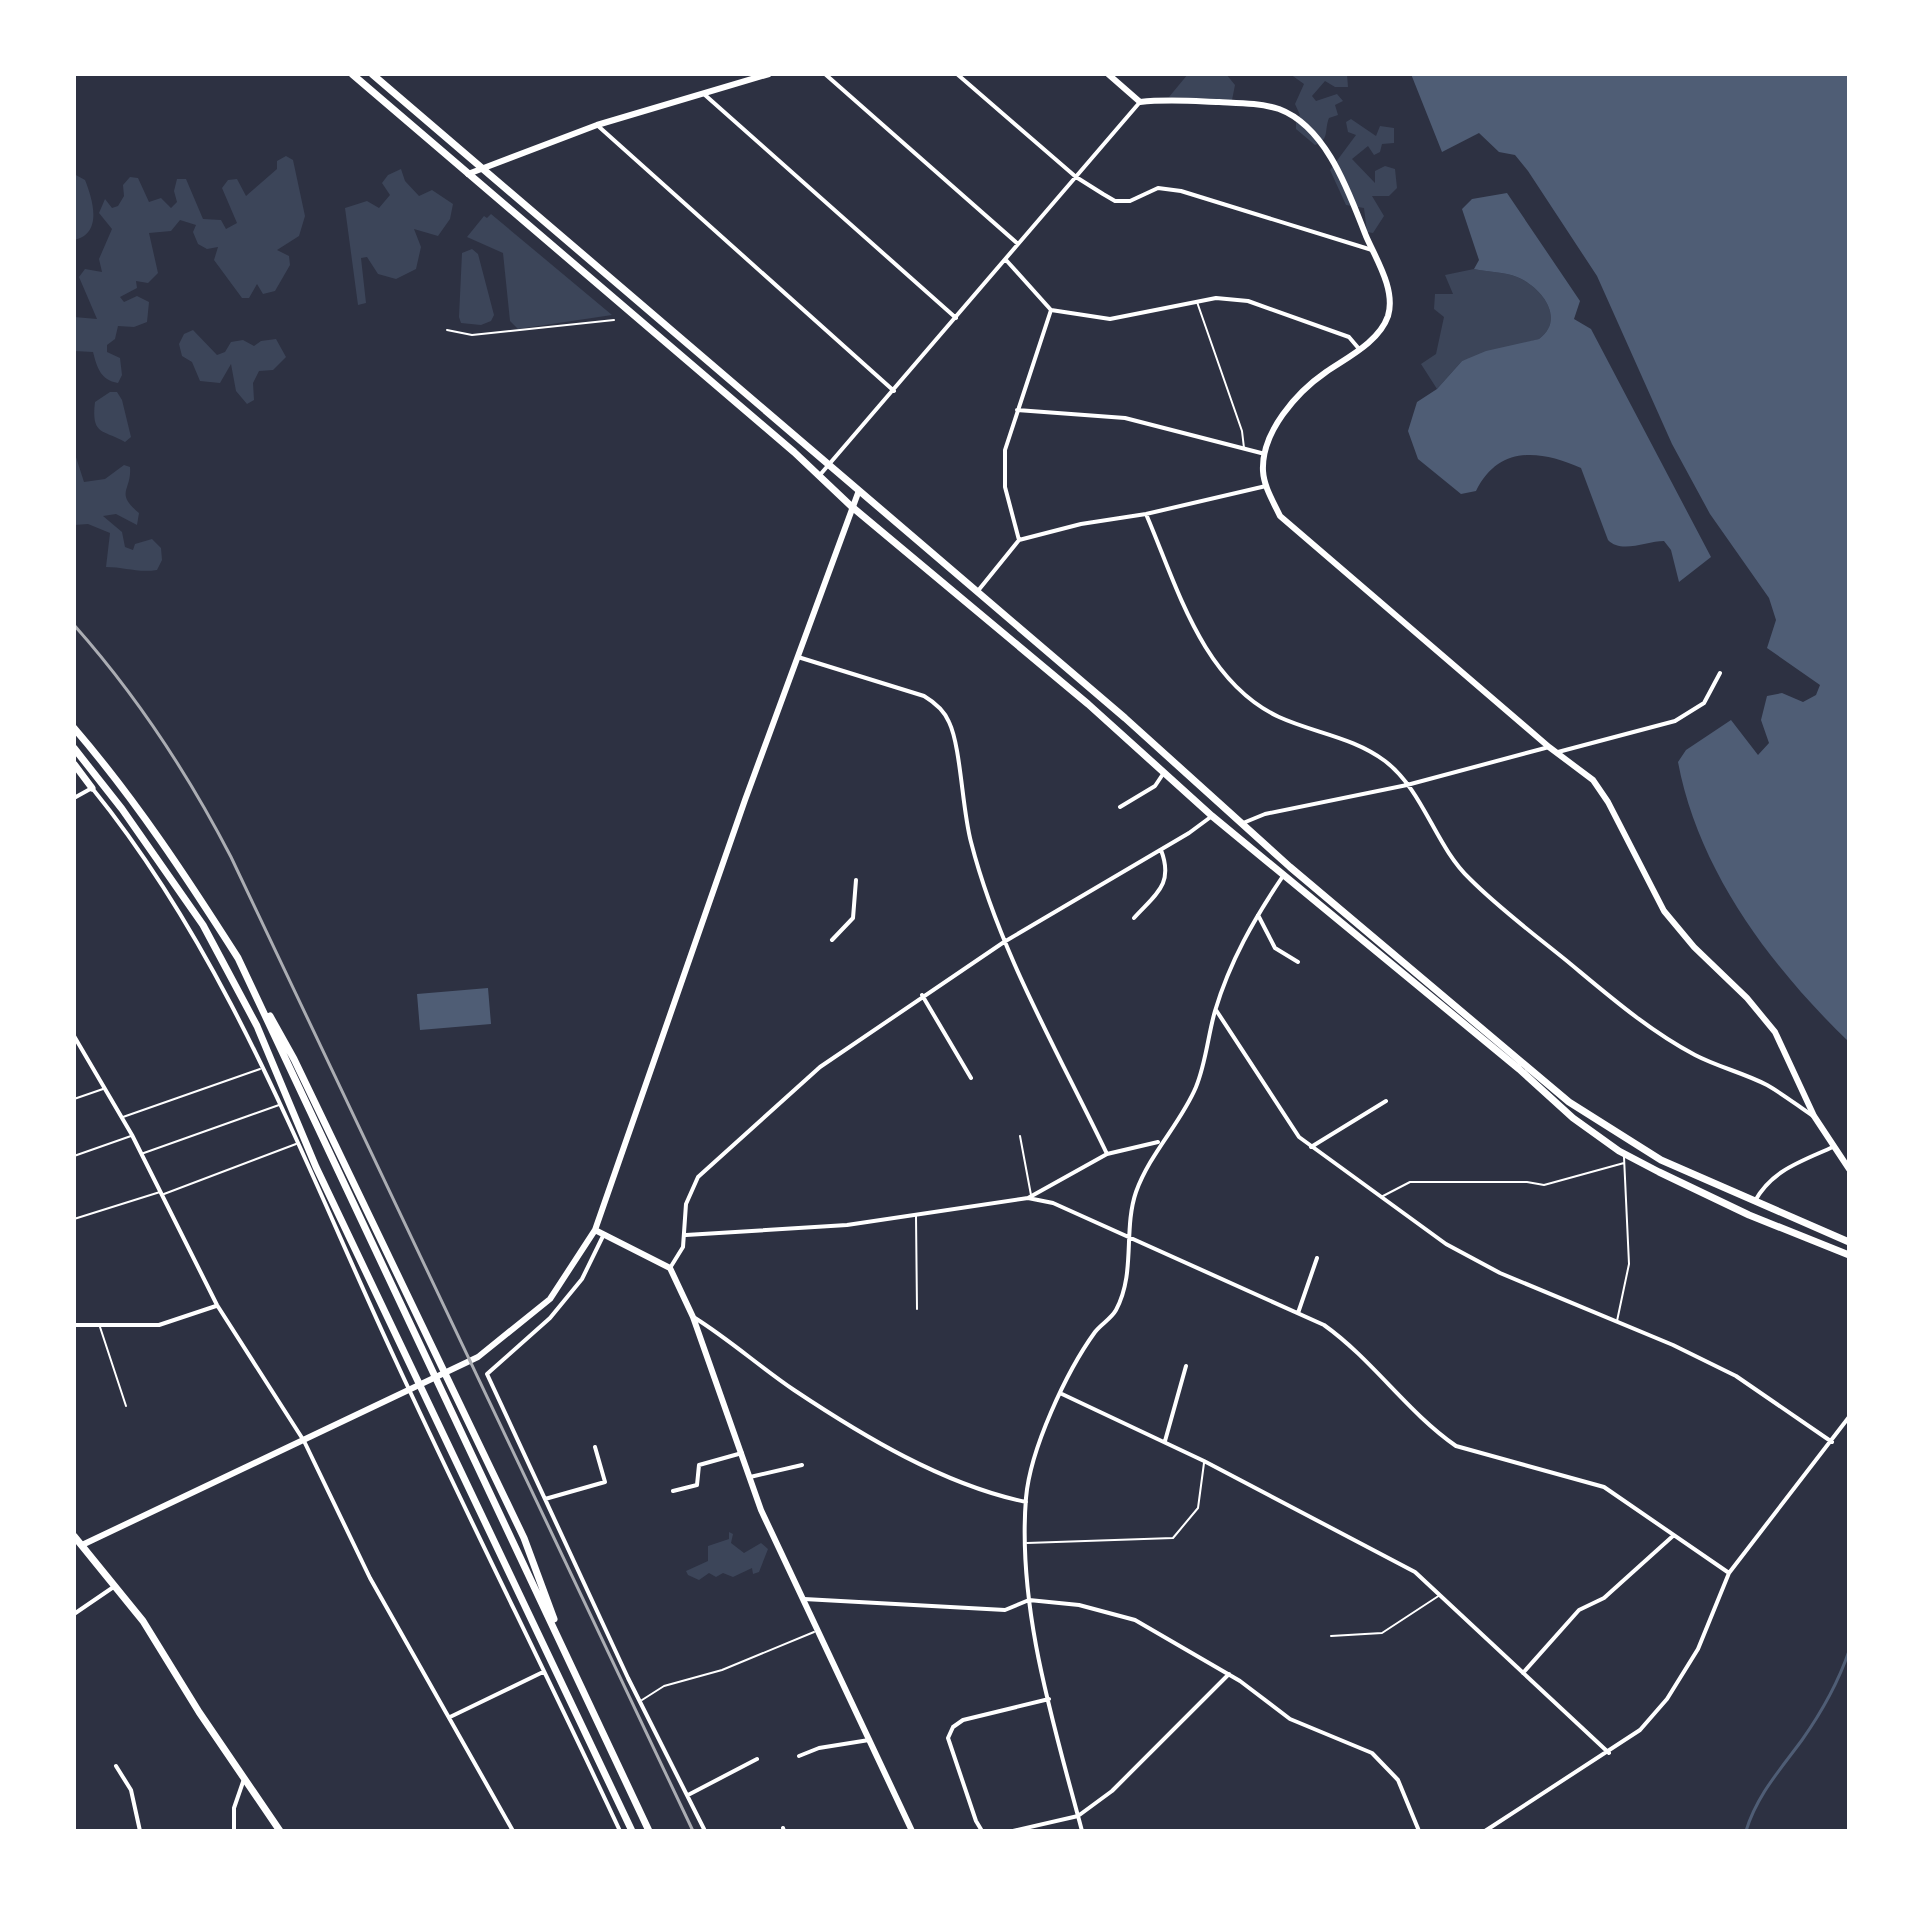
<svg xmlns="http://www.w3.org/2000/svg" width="1923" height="1905" font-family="Rubik,sans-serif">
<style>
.green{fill:#3c4559}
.water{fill:#4f5d75}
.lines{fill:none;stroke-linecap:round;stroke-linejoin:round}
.stream{stroke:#4f5d75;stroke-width:3}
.service{stroke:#fff;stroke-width:2}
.minor{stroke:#fff;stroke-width:4}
.secondary{stroke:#fff;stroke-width:6}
.primary{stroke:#fff;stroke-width:7}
.trunk{stroke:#fff;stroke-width:7}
.rail{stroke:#abadb3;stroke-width:3}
</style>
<rect width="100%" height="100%" fill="#2d3142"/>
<path class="green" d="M1188 74H1226L1235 85 1232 100 1169 97Z
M1290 74H1347L1348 87H1335L1325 81 1312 96 1316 101 1337 94 1343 101 1335 105 1338 115 1329 118C1324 130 1330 140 1315 145L1296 129V118L1300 115 1295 104 1304 84Z
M1351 119 1376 136 1380 126 1394 128V143L1382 144 1380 152 1374 155 1368 146 1352 159 1375 183V171L1385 166 1395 169 1397 188 1389 196H1372L1384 216 1373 233 1367 232 1364 208 1346 205 1330 170 1356 135 1348 132 1346 122Z
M286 156 293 160 305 216 299 236 277 250 289 256 290 265 275 291 263 294 257 284 249 298H242L214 260 218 247 207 249 198 244 193 232 196 225 180 220 171 231 149 233 158 273 148 283 136 281 137 288 120 297 124 302 137 296 149 302 147 322 134 327 118 326 115 339 107 345V352L120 358 122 375 118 383C100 380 97 367 93 352L74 351V317L97 319 79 277 85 269 102 272 99 259 112 229 99 213 105 199 112 208 118 206 124 196 123 185 130 177 138 178 149 202 161 198 171 208 177 202 174 191 177 179H186L203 219 221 220 226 229 237 223 222 188 228 180 237 179 246 196 277 169V161Z
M401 169 405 181 419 196 432 190 453 204 450 219 438 236 414 229 421 247 416 269 396 279 378 274 367 257 361 258 366 303 358 305 345 208 367 201 379 208 390 195 382 183 388 175Z
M74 174 85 180C93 200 103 234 74 240Z
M491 214 612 315 518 329 510 321 503 253 467 237 484 216 487 218Z
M472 249 478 254 494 315 491 321 481 325 461 323 459 317 462 253Z
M1474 269C1487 272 1505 272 1517 277 1542 287 1566 319 1539 339L1462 361 1437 389 1421 364 1436 354 1444 317 1434 309 1435 294H1453L1445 275Z
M193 330 217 355 225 352 231 342 243 340 254 346 261 341 276 339 286 357 273 370 259 371 253 383 254 400 247 404 236 391 231 364 220 383 200 381 192 362 182 356 179 344 184 334Z
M110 392H117L122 400 131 437 125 442C103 429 91 436 95 402Z
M74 451 84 482 105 479 124 465 130 467C132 491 114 492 139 513L137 525 116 514 103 516 122 532 125 547 133 550 135 544 152 539 161 548 162 560 157 570C138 573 124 567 106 567L110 533 88 524 74 525Z
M729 1532 733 1534 731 1543 744 1553 761 1543 768 1549 759 1572 753 1574 752 1568 733 1577 723 1573 716 1577 709 1573 699 1580 688 1575 686 1571 708 1561V1546L729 1539Z"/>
<path class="water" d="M1411 74H1849V1042C1771 967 1698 870 1678 762L1686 750 1731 720 1758 755 1769 743 1761 720 1767 696 1782 693 1803 702 1816 695 1820 685 1767 648 1776 620 1769 598 1710 514 1672 444 1597 276 1528 171 1515 155 1499 152 1479 133 1442 152Z
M1507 193 1580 301 1574 319 1591 329 1711 557 1679 582 1671 550 1664 541C1647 541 1621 554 1608 540L1581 468C1540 450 1499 445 1476 491L1461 494 1418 459 1408 431 1417 402 1437 389 1462 361 1486 351 1539 339C1566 319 1542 287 1517 277 1505 272 1487 272 1474 269L1479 260 1462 209 1472 199Z
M488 988 491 1024 420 1030 417 994Z"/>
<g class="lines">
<path class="stream" d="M1746 1831C1757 1795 1780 1770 1802 1740 1821 1713 1838 1683 1849 1651"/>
<path class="service" d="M1197 302 1242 431 1244 448
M447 330 472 335 614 320
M74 1099 103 1089
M123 1117 260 1069
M1020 1136 1031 1195
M141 1154 279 1105
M74 1156 131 1136
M164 1194 296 1144
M1383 1196 1410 1182H1527L1544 1185 1624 1163
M916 1216 917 1309
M74 1219 160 1192
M1617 1321 1629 1264 1624 1157
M100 1327 126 1406
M1027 1543 1173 1538 1198 1508 1204 1463
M1331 1636 1382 1633 1440 1595
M642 1700 664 1686 722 1670 814 1632"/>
<path class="minor" d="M825 74 1018 244
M957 74 1076 177 1103 194 1115 201H1130L1158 188 1181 191 1372 250
M705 95 956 318
M597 125 894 391
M1006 260 1051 310 1005 450V487L1019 540
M1051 310 1110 319 1216 298 1248 301 1349 337 1360 350
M1017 410 1125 418 1265 454
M819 476 1140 102
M1146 514C1177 586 1202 681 1279 717 1314 733 1353 737 1385 761 1424 791 1435 846 1470 879 1500 909 1535 935 1567 961 1608 995 1648 1030 1695 1055 1718 1067 1744 1073 1767 1085 1783 1094 1798 1106 1813 1116
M977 592 1019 540 1081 524 1146 514 1266 486
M798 657 924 696C934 702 944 710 949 722 961 747 962 809 971 842 999 951 1058 1052 1107 1154
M1558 752 1675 721 1704 703 1720 673
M74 798 92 788C229 957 304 1163 394 1357 467 1516 546 1672 620 1831
M1120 807 1155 786 1163 774
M1243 823 1265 814 1407 785 1549 747
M1258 915 1275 948 1298 962
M1134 918C1156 894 1174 884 1161 850
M832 940 853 918 856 880
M922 995 971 1078
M1216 1010 1299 1137 1446 1244 1500 1273 1673 1345 1736 1376 1832 1442
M74 1036 132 1135 217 1305 304 1441 370 1578 513 1831
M1311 1147 1386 1101
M1028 1198 1107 1154 1158 1142
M1755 1201C1772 1170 1802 1161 1833 1147
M604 1234 582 1279 550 1318 487 1374 628 1678 705 1831
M686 1235 847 1225 1028 1198 1053 1203 1324 1325C1373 1360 1407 1412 1456 1446L1604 1487 1729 1573
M670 1268 683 1247 686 1204 698 1177 820 1067 1004 942 1189 833 1212 816
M1298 1313 1317 1258
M695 1318C730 1340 760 1367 794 1390 863 1436 944 1485 1026 1502
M74 1325H159L216 1306
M1062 1394 1204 1461 1415 1572 1609 1753
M1165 1441 1186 1366
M750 1477 802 1465
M673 1491 697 1485 699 1465 742 1453
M545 1499 605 1482 595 1447
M804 1599 1005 1610 1029 1600 1079 1605 1135 1620 1240 1681 1290 1719 1372 1753 1398 1780 1419 1831
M74 1614 115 1586
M1523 1673 1579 1610 1604 1598 1674 1535
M450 1717 543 1672
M799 1756 819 1748 869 1740
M116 1766 131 1790 140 1831
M688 1795 757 1759
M783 1828 784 1831
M234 1831V1808L244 1779
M982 1831 976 1821 948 1738 953 1727 963 1720 1049 1699
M1013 1831 1078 1816 1112 1791 1229 1674
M1082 1831C1054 1725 1017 1609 1026 1498 1030 1450 1066 1372 1095 1332 1101 1324 1111 1319 1116 1310 1136 1273 1123 1230 1136 1192 1150 1153 1181 1123 1196 1087 1206 1063 1208 1035 1215 1011 1230 961 1254 919 1283 876
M1485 1831 1640 1730 1667 1699 1698 1649 1729 1573 1849 1417"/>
<path class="secondary" d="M1108 74 1140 102C1167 99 1192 101 1219 102 1239 103 1260 103 1279 109 1327 127 1349 193 1366 236 1376 259 1396 290 1388 316 1379 342 1348 357 1326 372 1297 392 1261 432 1263 471 1264 487 1273 501 1280 516L1549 747 1593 780 1608 802 1664 911 1694 947 1747 998 1775 1032 1814 1116 1849 1169
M468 174 597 125 769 74
M595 1230 670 1268 693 1317 761 1510 912 1831
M82 1545 478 1357 550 1299 595 1230 745 800 858 493"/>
<path class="primary" d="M352 74 794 452 851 506 1088 704 1212 816 1519 1069 1573 1118 1619 1151 1659 1172 1749 1215 1849 1255
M372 74 1125 718 1290 867 1569 1102 1661 1160 1849 1242
M74 1536 143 1621 199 1712 280 1831"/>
<path class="trunk" d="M74 728C136 800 187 878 238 958L649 1831
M74 748 122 809 203 925 257 1026 316 1167 632 1831
M74 764 92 788
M270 1016 294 1059 524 1538 554 1619"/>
<path class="rail" d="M74 625C138 697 187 772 231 857L693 1831"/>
</g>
<rect width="1923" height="1905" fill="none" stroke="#ffffff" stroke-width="152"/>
</svg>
